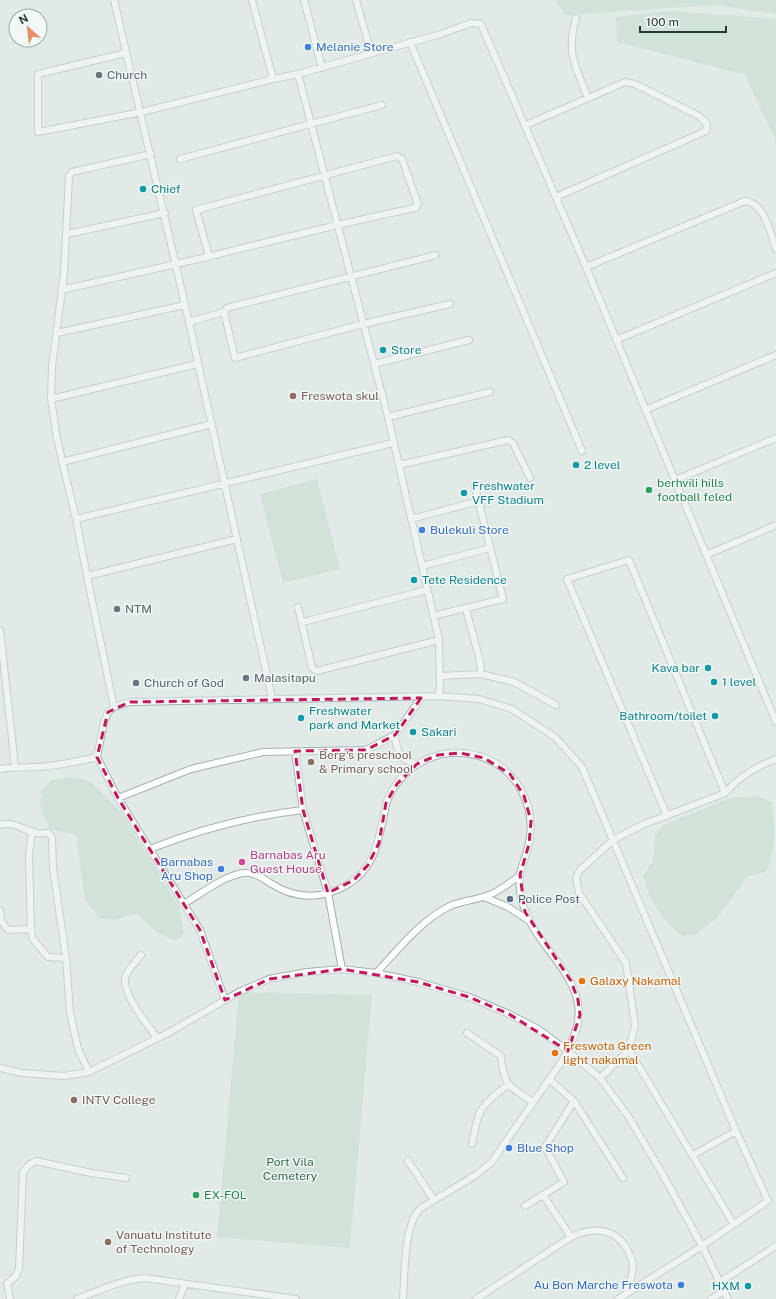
<svg xmlns="http://www.w3.org/2000/svg" width="776" height="1299" font-family="'Public Sans',sans-serif">
<style>
.green{fill:#bcd9c6}
.lines{fill:none;stroke-linecap:round;stroke-linejoin:round}
.street-casing{stroke:#a4b1ae;stroke-width:8}
.street{stroke:#fff;stroke-width:6}
.marked{fill:none;stroke:#c2185b;stroke-width:3;stroke-dasharray:8 5;stroke-linejoin:round}
.shop-dot{fill:#3f7fe0;stroke:#f1f7f5;stroke-width:1.5}
.worship-dot{fill:#6b7280;stroke:#f1f7f5;stroke-width:1.5}
.culture-dot{fill:#0f9aa8;stroke:#f1f7f5;stroke-width:1.5}
.education-dot{fill:#8d6e63;stroke:#f1f7f5;stroke-width:1.5}
.leisure-dot{fill:#2e9e5b;stroke:#f1f7f5;stroke-width:1.5}
.hotel-dot{fill:#d1479c;stroke:#f1f7f5;stroke-width:1.5}
.service-dot{fill:#5c6f8a;stroke:#f1f7f5;stroke-width:1.5}
.food-dot{fill:#e8710a;stroke:#f1f7f5;stroke-width:1.5}
.labels{text-anchor:middle;stroke-width:3;stroke-linejoin:round;paint-order:stroke}
.shop-label{font-size:12px;fill:#366cbe;stroke:#f1f7f5;text-anchor:start}
.worship-label{font-size:12px;fill:#5b616d;stroke:#f1f7f5;text-anchor:start}
.culture-label{font-size:12px;fill:#0d838f;stroke:#f1f7f5;text-anchor:start}
.education-label{font-size:12px;fill:#785e54;stroke:#f1f7f5;text-anchor:start}
.leisure-label{font-size:12px;fill:#27864d;stroke:#f1f7f5;text-anchor:start}
.hotel-label{font-size:12px;fill:#b23c85;stroke:#f1f7f5;text-anchor:start}
.service-label{font-size:12px;fill:#4e5e75;stroke:#f1f7f5;text-anchor:start}
.food-label{font-size:12px;fill:#c56008;stroke:#f1f7f5;text-anchor:start}
.park-label{font-size:12px;fill:#326c4d;stroke:#f1f7f5}
</style>
<rect width="100%" height="100%" fill="#e1eae7"/>
<path class="green" d="M554 0H776V14L717 5 566 15Z
M668 11 776 19V141L745 75 617 42 616 17Z
M317 479 340 569 283 583 260 494Z
M73 777 90 781 120 811 179 906 184 934 175 941 157 932 136 914 114 920 100 919 85 900 76 835 50 829C45 819 37 807 42 795L40 793 51 780Z
M758 796 771 802C776 832 776 842 767 871L747 877 718 917 695 935 682 936C658 914 653 907 643 876L653 860 655 837 663 825 730 798Z
M239 992 372 995 350 1248 217 1237Z"/>
<g class="lines">
<g class="street-casing">
<path id="street" d="M114 0 189 322 272 698
M252 0 273 79
M304 0 322 68
M356 0 371 53
M576 18C566 53 575 65 588 98
M410 42 582 451
M126 53 38 74V132L142 112 273 79 298 74 441 34 471 23 481 24 586 267 776 722
M298 74 388 417 439 640 440 687 438 696
M526 125 625 82 635 84 699 116 707 124 706 131 556 197
M151 154 72 172 69 176 64 273 52 367 51 399 57 439 76 519 87 576 237 539
M180 159 382 105
M67 234 165 213
M586 267 745 201C765 203 770 233 776 249
M61 290C110 279 159 268 207 257 276 240 345 222 415 208L418 204 402 159 397 156 196 210 209 256
M224 312 235 358 363 324 450 304
M189 322 224 312 227 308 436 255
M57 333 185 305
M616 340 776 273
M374 364 469 340
M51 399 197 364
M645 410 776 355
M388 417 490 392
M62 462 212 424
M399 465 508 440 513 443 530 478
M675 480 776 438
M76 519 393 443
M411 519 479 501
M706 555 776 525
M422 566 490 548
M87 576 114 707
M298 607 312 668 317 671 439 640
M433 616 503 599 475 487
M303 622 427 590
M0 630 15 766
M481 674 514 682 556 705
M440 676 481 674 480 661 466 609
M395 735C396 750 401 762 417 764
M0 769C11 767 21 768 32 767 54 767 76 762 97 757
M725 793C739 777 757 766 776 759
M118 798 191 769 263 752 366 750 395 735 421 698
M303 810 328 893 342 969
M0 825C12 820 25 831 36 833 40 834 45 833 49 833L52 838 53 868 66 958 70 1012 78 1049 89 1072
M32 831 29 855 31 929 33 939 48 957 66 958
M150 849C200 829 250 816 303 810L295 751
M484 897 508 907 528 920
M184 904C200 894 224 876 243 873 253 871 262 878 270 883 295 899 321 900 347 885 373 869 377 847 383 819 385 813 385 807 387 801 402 766 437 746 475 755 497 760 515 775 524 796 532 813 532 833 527 851 525 859 521 867 520 875 518 888 522 904 527 915 532 929 542 941 551 953 583 995 589 1017 560 1064L491 1163 476 1175 421 1208C403 1224 405 1275 403 1298
M0 910 1 921 8 930 31 929
M141 955C137 961 129 968 126 975 119 991 148 1025 157 1038
M376 973C398 950 419 922 448 907 459 901 471 901 483 897 496 894 510 883 520 875
M225 1000 200 930 118 798 97 757 104 722 108 712 114 707 130 702 438 696 479 699 512 709 555 737 582 767 736 1131 768 1201 702 1246 618 1299
M467 1033 501 1056C503 1085 510 1087 533 1102
M629 1050 733 1223
M0 1068 22 1073 64 1076 89 1072 168 1033 239 992 269 979 307 972 342 969 376 973 418 982 469 997 509 1014 538 1029 568 1051 600 1078 628 1116 662 1173 702 1246 728 1299
M600 1078 629 1050 635 1025 626 963 579 893 576 878 580 870 613 840 642 825 725 793 629 560 567 579 667 816
M550 1080 574 1101 623 1178
M472 1144C479 1109 479 1106 508 1085
M693 1155 736 1131
M408 1161 434 1200
M543 1195 571 1237
M525 1206 564 1182 545 1147 574 1101
M720 1282 776 1246
M10 1299 7 1284 16 1276 19 1268 23 1172 29 1165 36 1161 91 1173 126 1178
M77 1299C100 1290 121 1280 145 1278L296 1299
M179 1299 185 1284
M476 1299 571 1237C591 1227 615 1227 627 1249 629 1253 633 1260 633 1266 633 1274 629 1285 627 1293
M711 1299 724 1291"/>
</g>
<use href="#street" class="street"/>
</g>
<path d="M0 0H776V1299H0ZM421 698 395 735 366 750 295 751 303 810 328 893 354 880 368 865 379 843 386 803 397 784 417 764 438 755 460 753 484 758 510 774 524 796 531 821 529 844 520 875 525 912 571 981 578 1000 580 1015 568 1051 509 1014 469 997 418 982 342 969 269 979 225 1000 200 930 118 798 97 757 108 712 130 702Z" fill="#e1eae7" fill-opacity=".55" fill-rule="evenodd"/>
<path class="marked" d="M421 698 395 735 366 750 295 751 303 810 328 893 354 880 368 865 379 843 386 803 397 784 417 764 438 755 460 753 484 758 510 774 524 796 531 821 529 844 520 875 525 912 571 981 578 1000 580 1015 568 1051 509 1014 469 997 418 982 342 969 269 979 225 1000 200 930 118 798 97 757 108 712 130 702Z"/>
<g class="shop-dot">
<circle cx="308" cy="47" r="4"/>
<circle cx="422" cy="530" r="4"/>
<circle cx="221" cy="869" r="4"/>
<circle cx="509" cy="1148" r="4"/>
<circle cx="681" cy="1285" r="4"/>
</g>
<g class="worship-dot">
<circle cx="99" cy="75" r="4"/>
<circle cx="117" cy="609" r="4"/>
<circle cx="246" cy="678" r="4"/>
<circle cx="136" cy="683" r="4"/>
</g>
<g class="culture-dot">
<circle cx="143" cy="189" r="4"/>
<circle cx="383" cy="350" r="4"/>
<circle cx="576" cy="465" r="4"/>
<circle cx="464" cy="493" r="4"/>
<circle cx="414" cy="580" r="4"/>
<circle cx="708" cy="668" r="4"/>
<circle cx="714" cy="682" r="4"/>
<circle cx="715" cy="716" r="4"/>
<circle cx="301" cy="718" r="4"/>
<circle cx="413" cy="732" r="4"/>
<circle cx="748" cy="1286" r="4"/>
</g>
<g class="education-dot">
<circle cx="293" cy="396" r="4"/>
<circle cx="311" cy="762" r="4"/>
<circle cx="74" cy="1100" r="4"/>
<circle cx="108" cy="1242" r="4"/>
</g>
<g class="leisure-dot">
<circle cx="649" cy="490" r="4"/>
<circle cx="196" cy="1195" r="4"/>
</g>
<circle class="hotel-dot" cx="242" cy="862" r="4"/>
<circle class="service-dot" cx="510" cy="899" r="4"/>
<g class="food-dot">
<circle cx="582" cy="981" r="4"/>
<circle cx="555" cy="1053" r="4"/>
</g>
<g class="labels">
<g class="shop-label">
<text x="316" y="51">Melanie Store</text>
<text x="430" y="534">Bulekuli Store</text>
<text x="213" y="866" text-anchor="end">Barnabas<tspan x="213" dy="14">Aru Shop</tspan></text>
<text x="517" y="1152">Blue Shop</text>
<text x="673" y="1289" text-anchor="end">Au Bon Marche Freswota</text>
</g>
<g class="worship-label">
<text x="107" y="79">Church</text>
<text x="125" y="613">NTM</text>
<text x="254" y="682">Malasitapu</text>
<text x="144" y="687">Church of God</text>
</g>
<g class="culture-label">
<text x="151" y="193">Chief</text>
<text x="391" y="354">Store</text>
<text x="584" y="469">2 level</text>
<text x="472" y="490">Freshwater<tspan x="472" dy="14">VFF Stadium</tspan></text>
<text x="422" y="584">Tete Residence</text>
<text x="700" y="672" text-anchor="end">Kava bar</text>
<text x="722" y="686">1 level</text>
<text x="309" y="715">Freshwater<tspan x="309" dy="14">park and Market</tspan></text>
<text x="707" y="720" text-anchor="end">Bathroom/toilet</text>
<text x="421" y="736">Sakari</text>
<text x="740" y="1290" text-anchor="end">HXM</text>
</g>
<g class="education-label">
<text x="301" y="400">Freswota skul</text>
<text x="319" y="759">Berg's preschool<tspan x="319" dy="14">&amp; Primary school</tspan></text>
<text x="82" y="1104">INTV College</text>
<text x="116" y="1239">Vanuatu Institute<tspan x="116" dy="14">of Technology</tspan></text>
</g>
<g class="leisure-label">
<text x="657" y="487">berhvili hills<tspan x="657" dy="14">football feled</tspan></text>
<text x="204" y="1199">EX-FOL</text>
</g>
<g class="hotel-label">
<text x="250" y="859">Barnabas Aru<tspan x="250" dy="14">Guest House</tspan></text>
</g>
<g class="service-label">
<text x="518" y="903">Police Post</text>
</g>
<g class="food-label">
<text x="590" y="985">Galaxy Nakamal</text>
<text x="563" y="1050">Freswota Green<tspan x="563" dy="14">light nakamal</tspan></text>
</g>
<g class="park-label">
<text x="290" y="1166">Port Vila<tspan x="290" dy="14">Cemetery</tspan></text>
</g>
</g>
<g transform="translate(28 28) rotate(332)"><circle r="19" fill="#f1f7f5" stroke="#9faba8"/>
<path d="M0-3L7 15L0 10L-7 15Z" fill="#e48e65"/>
<text y="-6" font-size="11" font-weight="bold" text-anchor="middle" fill="#233935">N</text>
</g>
<path d="M640 26v6h86v-6" fill="none" stroke="#233935" stroke-width="2"/>
<text x="646" y="26" font-size="12" fill="#233935" stroke="#f1f7f5" stroke-width="3" paint-order="stroke">100 m</text>
</svg>
